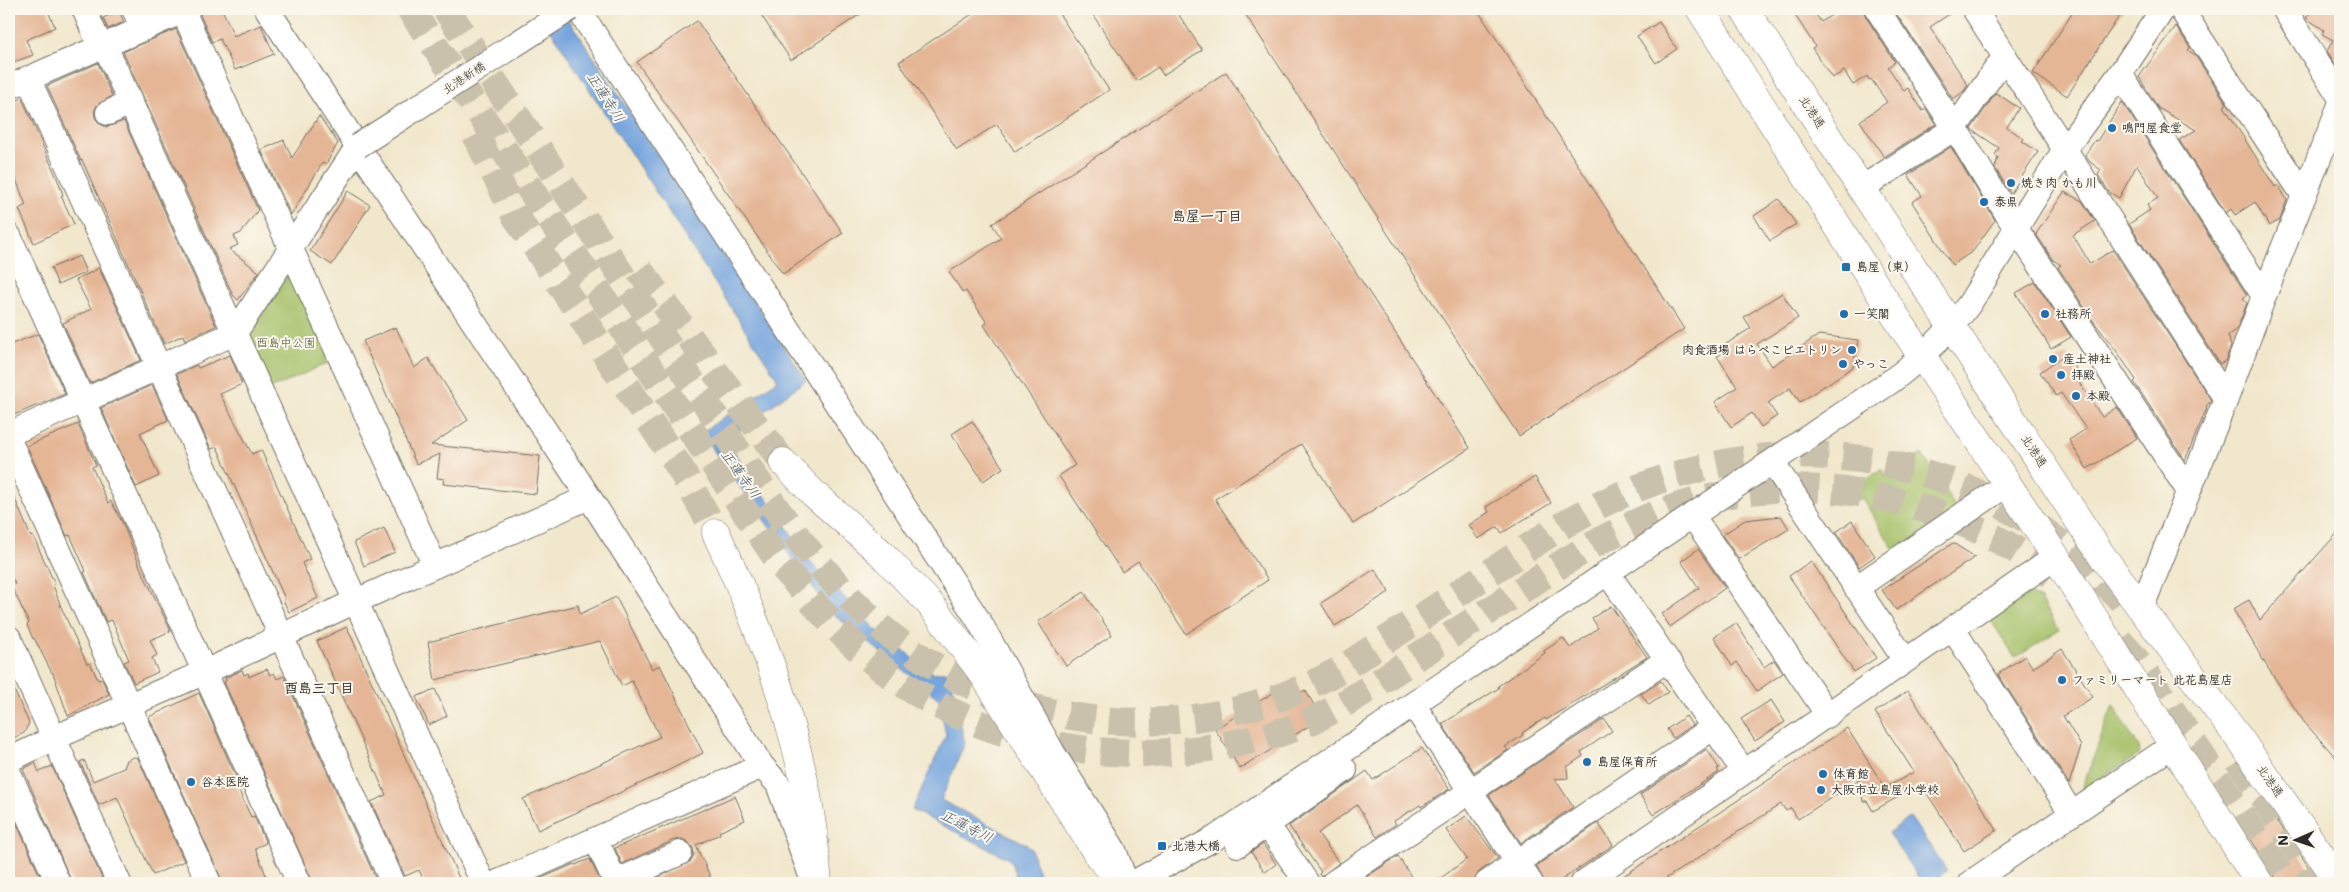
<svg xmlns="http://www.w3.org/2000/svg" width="2349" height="892" font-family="Mali,'Klee One',sans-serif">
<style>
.green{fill:#a5c067;stroke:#687649}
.water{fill:#74a4de;stroke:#506884}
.building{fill:#e5b696}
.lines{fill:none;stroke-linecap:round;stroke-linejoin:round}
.highway-tunnel{stroke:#c9c1ac;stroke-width:28;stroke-dasharray:28 14;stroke-linecap:butt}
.minor-casing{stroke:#706d63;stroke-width:26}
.major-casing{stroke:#706d63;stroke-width:29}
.highway-casing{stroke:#706d63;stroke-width:29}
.minor{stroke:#fff;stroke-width:24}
.major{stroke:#fff;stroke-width:28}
.highway{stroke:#fff;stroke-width:28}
.minor-bridge-casing{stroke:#706d63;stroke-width:26;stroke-linecap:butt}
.minor-bridge{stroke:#fff;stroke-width:24}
.poi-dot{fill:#1f6fb2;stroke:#fbf7ec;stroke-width:2}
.labels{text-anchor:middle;stroke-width:4;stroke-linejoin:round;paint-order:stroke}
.street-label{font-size:12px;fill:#2b2b2b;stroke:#fbf7ec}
.poi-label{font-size:12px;font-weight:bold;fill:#2b2b2b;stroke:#fbf7ec;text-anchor:start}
.park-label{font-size:12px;fill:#50583d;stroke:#fbf7ec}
.water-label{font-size:14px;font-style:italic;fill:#45556a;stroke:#fbf7ec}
.neighbourhood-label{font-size:14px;font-weight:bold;fill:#2b2b2b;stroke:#fbf7ec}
</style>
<rect width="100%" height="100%" fill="#fbf7ec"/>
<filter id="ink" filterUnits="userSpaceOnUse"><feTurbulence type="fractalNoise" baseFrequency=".02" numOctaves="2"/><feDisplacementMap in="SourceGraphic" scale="10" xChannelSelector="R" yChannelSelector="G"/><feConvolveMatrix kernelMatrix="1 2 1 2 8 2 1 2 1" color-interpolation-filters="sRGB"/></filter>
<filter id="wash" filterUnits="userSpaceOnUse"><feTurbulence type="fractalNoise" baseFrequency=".0096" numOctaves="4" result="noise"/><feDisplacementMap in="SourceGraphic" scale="20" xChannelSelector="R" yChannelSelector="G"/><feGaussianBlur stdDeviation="1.12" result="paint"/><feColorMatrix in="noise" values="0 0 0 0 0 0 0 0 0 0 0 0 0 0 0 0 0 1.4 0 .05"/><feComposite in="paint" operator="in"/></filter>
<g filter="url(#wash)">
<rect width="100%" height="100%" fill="#f1e7cc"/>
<path class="green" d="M288 274 296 275 330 362 268 390 248 337Z
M1922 454 1958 511 1895 551 1862 498 1857 500 1851 489 1882 469 1887 476Z
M2026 591 2040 600 2059 630 2015 658 1988 616Z
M2113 705 2139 748 2140 754 2081 791Z"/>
<path class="water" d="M537 9H562L806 380 726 440 813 565 875 629 933 673 949 671 965 743 941 800 1026 844 1031 849 1042 883H1018L1012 863 1007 858 912 810 946 735 939 699 832 613 701 433 778 380Z
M1910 817 1947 871 1930 883H1922L1888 833Z"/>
<g id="blocks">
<path class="building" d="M9 9H47L55 27 26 40 33 55 14 62 9 50Z
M201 9H222L234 36 261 25 274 54 235 70 220 39 212 42 200 15Z
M757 9H868L791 60Z
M980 9H1056L1109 90 1015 152 997 124 957 150 899 62Z
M1089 9H1175L1202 50 1163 75 1158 67 1137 81Z
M1242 9H1477L1684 329 1519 436Z
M1791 9H1812L1821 22 1841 9H1863L1866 17 1895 62 1888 67 1904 91 1908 88 1923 111 1926 109 1936 124 1884 157 1860 121 1887 102 1871 79 1869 80 1867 76 1853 85 1844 71 1832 78 1812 48 1815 46Z
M1893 9H1957L1930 27 1968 85 1963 92 1953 99Z
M2075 9H2124L2067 96 2033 73Z
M2312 9H2340V72L2327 51 2333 40 2322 34 2324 30 2306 18Z
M119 11 124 22 108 29 103 18Z
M697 21 843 233 783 274 637 62Z
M1659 22 1677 49 1656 63 1637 36Z
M2176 26 2190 48 2188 50 2195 55 2227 104 2224 106 2235 124 2275 187 2278 185 2287 200 2280 220 2269 226 2255 202 2235 215 2231 209 2226 213 2179 140 2196 130 2158 108 2139 77Z
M176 29 258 210 241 233 234 236 238 245 229 249 259 272 238 300 233 295 123 52Z
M98 63 112 96 97 105 94 111 95 118 100 124 107 127 124 121 216 326 185 340 183 335 164 344 82 160 81 161 47 86Z
M1226 72 1470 448 1353 524 1301 444 1215 499 1268 580 1186 634 1138 561 1122 572 1059 476 1075 465 984 325 987 323 966 291 963 293 949 272 1001 238 992 224Z
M1996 93 2019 108 2007 127 2024 139 2022 141 2038 152 2011 193 1995 168 1998 157 1995 155 1999 148 1971 129Z
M22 98 59 183 63 195 61 196 74 224 34 243 19 209 26 205 15 177 9 180V104Z
M2122 102 2247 295 2243 298 2247 303 2237 329 2228 335 2231 346 2225 361 2220 364 2129 224 2150 210 2147 205 2158 198 2137 165 2119 198 2109 192 2098 175 2101 170 2090 162 2085 155 2095 140 2097 141Z
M319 116 338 143 326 164 323 162 291 215 261 150 284 140 292 158Z
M1951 147 1995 220 1973 251 1952 265 1912 202 1922 196 1908 175Z
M348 191 370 205 332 265 310 251Z
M2064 192 2082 201 2095 221 2073 235 2090 264 2113 250 2211 400 2206 407 2207 408 2185 460 2134 382 2136 380 2118 353 2094 322 2058 267 2061 265 2053 260 2036 234Z
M1779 199 1796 224 1770 241 1754 216Z
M79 256 86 272 58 285 51 268Z
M99 268 141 360 90 383 63 323 91 309 76 280Z
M2035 282 2071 337 2051 349 2016 293Z
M1782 293 1798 318 1757 344 1772 366 1819 335 1858 340 1853 367 1800 402 1790 388 1768 403 1777 416 1761 427 1752 413 1731 427 1715 402 1737 387 1717 356 1723 353 1720 348 1751 328 1744 317Z
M396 327 414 368 428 358 468 420 431 445 540 456 536 494 443 484 444 479 437 478 440 454 416 464 363 341Z
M38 334 65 394 9 417V345Z
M2066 354 2082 378 2078 381 2102 417 2117 407 2137 438 2087 469 2069 440 2086 429 2061 393 2056 396 2040 372Z
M230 355 242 384 220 394 252 454 261 450 310 559 302 563 318 598 289 612 283 600 285 599 217 447 211 449 177 374 197 365 198 368Z
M152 385 168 420 140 433 159 476 136 487 101 408Z
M972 421 1003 468 983 481 952 434Z
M78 424 96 465 92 467 108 503 111 501 123 524 141 569 171 631 150 640 157 655 152 658 158 672 134 683 124 662 129 660 112 620 106 622 84 572 86 571 70 535 67 536 27 446Z
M1535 477 1551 503 1502 533 1498 527 1478 539 1469 525 1489 512 1486 507Z
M9 485 31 537 33 536 55 584 53 585 61 607 87 664 90 663 98 680 102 679 109 694 68 716 53 673H52L34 638 33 639 27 625 29 623 11 585 15 584 9 572Z
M1781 516 1789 529 1739 559 1722 535 1745 520Z
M1852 521 1875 556 1859 567 1836 532Z
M384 528 395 552 364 566 354 542Z
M2340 530V762L2304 722 2266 665 2233 609 2249 600 2260 620Z
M1953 543 1975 557 1896 610 1882 590Z
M1698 549 1725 588 1670 627 1662 614 1699 588 1681 561Z
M1811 561 1876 658 1854 672 1789 576Z
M1375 569 1389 592 1335 626 1321 603Z
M1084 592 1112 635 1066 666 1038 622Z
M616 597 652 669 660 665 703 753 663 773 538 830 523 799 660 737 632 681 622 686 600 641 435 680 428 642 578 605 580 614Z
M1611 606 1647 657 1546 720 1545 718 1522 733 1523 735 1505 747 1508 750 1474 772 1442 724 1499 688 1498 686 1545 653 1544 651 1563 638 1570 648 1598 628 1592 618Z
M1736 623 1764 667 1774 660 1783 673 1757 691 1737 662 1732 666 1714 637Z
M347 627 459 878 447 883H425L419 870 405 876 371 802 386 795 317 641Z
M2062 649 2093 697 2063 716 2081 746 2069 784 1998 674 2025 656 2033 668Z
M267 669 270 675 274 673 277 679 284 676 375 877 360 883H313L224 682 226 681 225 678 242 670 244 675 248 673 249 677Z
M9 679 29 723 24 733 9 740Z
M1292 681 1300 693 1305 690 1322 718 1240 769 1215 729Z
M1661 681 1668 692 1649 705 1641 694Z
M435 689 447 716 429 725 416 697Z
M1908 691 1997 830 1964 851 1921 784 1873 811 1867 801H1863L1859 780 1798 819 1791 808 1786 811 1781 804 1659 883H1613L1847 728 1885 788 1914 772 1875 712Z
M199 693 237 779 234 780 251 817 254 816 266 843 255 848 266 875 247 883H223L149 717Z
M1771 700 1785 722 1755 741 1741 719Z
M1686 716 1692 725 1673 738 1667 729Z
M1604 719 1612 731 1581 752 1583 756 1567 767 1568 778 1555 779 1573 807 1521 843 1489 795Z
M1422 748 1449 789 1421 807 1420 805 1394 821 1396 824 1377 837 1357 805 1318 833 1339 863 1321 877 1319 874 1321 872 1289 826 1367 771 1373 780Z
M1707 749 1719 768 1717 769 1719 772 1653 815 1640 795Z
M134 757 138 758 184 861 153 875 117 797 99 805 80 762 84 760 93 781 124 768 127 760Z
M35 763 39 772 52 766 104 883H72L23 769Z
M735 796 745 820 719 832 720 834 696 845 713 883H646L691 861 694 855 693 848 688 842 682 839 674 840 622 864 615 848Z
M2265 803 2295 846 2319 883H2279L2239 821Z
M9 806 43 883H9Z
M1466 816 1498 858 1479 872 1473 883H1434L1467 859 1446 830Z
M1598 823 1613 845 1557 883H1545L1536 866Z
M1263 844 1276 864 1265 872 1251 852Z
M1398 856 1415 883H1357Z
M590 859 601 883H530L574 864 575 865Z"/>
</g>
</g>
<g filter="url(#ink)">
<use href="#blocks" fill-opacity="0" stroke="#706d63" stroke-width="1"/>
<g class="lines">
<path class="highway-tunnel" d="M410 9 779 562C814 605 850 647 896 679 990 746 1113 766 1226 745 1254 740 1282 734 1309 722 1346 705 1380 681 1414 659 1452 634 1491 610 1529 585 1573 556 1618 527 1668 510 1737 486 1817 481 1888 499 1951 514 2012 540 2061 583
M446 9 769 499C809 554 851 608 907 648 1035 740 1208 745 1343 668 1395 634 1448 600 1500 566 1535 543 1571 518 1610 500 1794 415 1991 452 2126 605
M476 135 515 215 680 468 716 533
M639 270 783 462
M2120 642 2133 656 2172 711 2286 883
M2239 761 2320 883"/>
<g class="minor-casing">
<path id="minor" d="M84 9 101 48
M134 9 143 29
M267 9 589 497 762 766 778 784 810 873
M578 9 979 621 1052 751 1114 850 1126 883
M1877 9 1955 128 2015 227 2188 490
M1974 9 2226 399
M2181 9 2304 196
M2284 9 2340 97
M183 11 435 566
M105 46 483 883
M2120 74 2264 296
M28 78 393 883
M9 87 188 9
M108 113 130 103
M1862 188 1955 128 2005 56
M9 236 299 883
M9 434 235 333 358 146
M9 440 209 883
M1772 462 1905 660
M1692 515 1828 715
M1607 572 1744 772
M1856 588 2006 485
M2141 609 2226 399 2264 296 2340 105
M1953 629 2072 814
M9 638 119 883
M1413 704 1531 883
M9 760 54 738 205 672 354 602 589 497
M9 773 58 883
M1267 824 1307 883
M596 840 616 883
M1238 845 1345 770
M615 882 680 853
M496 883 762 766
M1133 883 1215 838 1890 382C1921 359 1947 335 1970 303L2065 149 2120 74 2163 9
M1333 883 1667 660
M1487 883 1714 727
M1583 883 2056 557
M1970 883 2172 746"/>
</g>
<g class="major-casing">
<path id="major" d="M1700 9 1886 302 2056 557 2259 883
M1744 9 2102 556 2241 741 2340 883"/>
</g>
<g class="highway-casing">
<path id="highway" d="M783 462 814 494 880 552 930 604 983 674 1100 858 1124 883
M716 533C758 622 798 727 812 826 815 845 816 864 818 883"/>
</g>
<use href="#minor" class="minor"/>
<use href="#major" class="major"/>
<use href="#highway" class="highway"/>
<g class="minor-bridge-casing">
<path id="minor-bridge" d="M358 146 570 9"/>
</g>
<use href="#minor-bridge" class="minor-bridge"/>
</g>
</g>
<g class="poi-dot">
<circle cx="2112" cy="128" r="5"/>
<circle cx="2011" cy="183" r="5"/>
<circle cx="1984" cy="202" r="5"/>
<rect x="1841" y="262" width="10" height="10" rx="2.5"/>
<circle cx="1844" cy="314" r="5"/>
<circle cx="2045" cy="314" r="5"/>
<circle cx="1852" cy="350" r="5"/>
<circle cx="2053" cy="359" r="5"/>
<circle cx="1843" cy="364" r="5"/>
<circle cx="2061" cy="375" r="5"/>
<circle cx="2076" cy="396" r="5"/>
<circle cx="2062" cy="680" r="5"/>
<circle cx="1587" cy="762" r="5"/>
<circle cx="1823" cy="774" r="5"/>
<circle cx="191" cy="782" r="5"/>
<circle cx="1821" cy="790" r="5"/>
<rect x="1157" y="841" width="10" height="10" rx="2.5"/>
</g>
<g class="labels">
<g class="street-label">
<text transform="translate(464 78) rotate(-33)" y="4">北港新橋</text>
<text transform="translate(1812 112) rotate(57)" y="4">北港通</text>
<text transform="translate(2034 451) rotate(57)" y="4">北港通</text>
<text transform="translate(2270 781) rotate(55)" y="4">北港通</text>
</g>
<g class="poi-label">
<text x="2122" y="132">鳴門屋食堂</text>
<text x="2021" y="187">焼き肉 かも川</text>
<text x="1994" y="206">泰県</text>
<text x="1856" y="271">島屋（東）</text>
<text x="1854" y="318">一笑閣</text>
<text x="2055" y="318">社務所</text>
<text x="1842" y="354" text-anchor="end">肉食酒場 はらぺこピエトリン</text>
<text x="2063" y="363">産土神社</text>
<text x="1853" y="368">やっこ</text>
<text x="2071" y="379">拝殿</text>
<text x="2086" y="400">本殿</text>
<text x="2072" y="684">ファミリーマート 此花島屋店</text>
<text x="1597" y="766">島屋保育所</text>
<text x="1833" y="778">体育館</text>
<text x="201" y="786">谷本医院</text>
<text x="1831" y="794">大阪市立島屋小学校</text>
<text x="1172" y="850">北港大橋</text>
</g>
<g class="park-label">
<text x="286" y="347">酉島中公園</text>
</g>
<g class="water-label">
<text transform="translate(606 97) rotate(57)" y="5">正蓮寺川</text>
<text transform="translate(741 474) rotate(54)" y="5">正蓮寺川</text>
<text transform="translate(967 826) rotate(27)" y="5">正蓮寺川</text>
</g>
<g class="neighbourhood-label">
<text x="1207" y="221">島屋一丁目</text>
<text x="319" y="693">酉島三丁目</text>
</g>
</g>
<rect width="2349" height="892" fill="none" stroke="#fbf7ec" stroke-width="30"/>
<g transform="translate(2296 840) rotate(268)" stroke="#fbf7ec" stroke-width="4" paint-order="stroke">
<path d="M0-4L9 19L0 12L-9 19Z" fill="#2b2b2b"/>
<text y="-8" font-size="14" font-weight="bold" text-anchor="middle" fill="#2b2b2b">N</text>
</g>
</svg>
